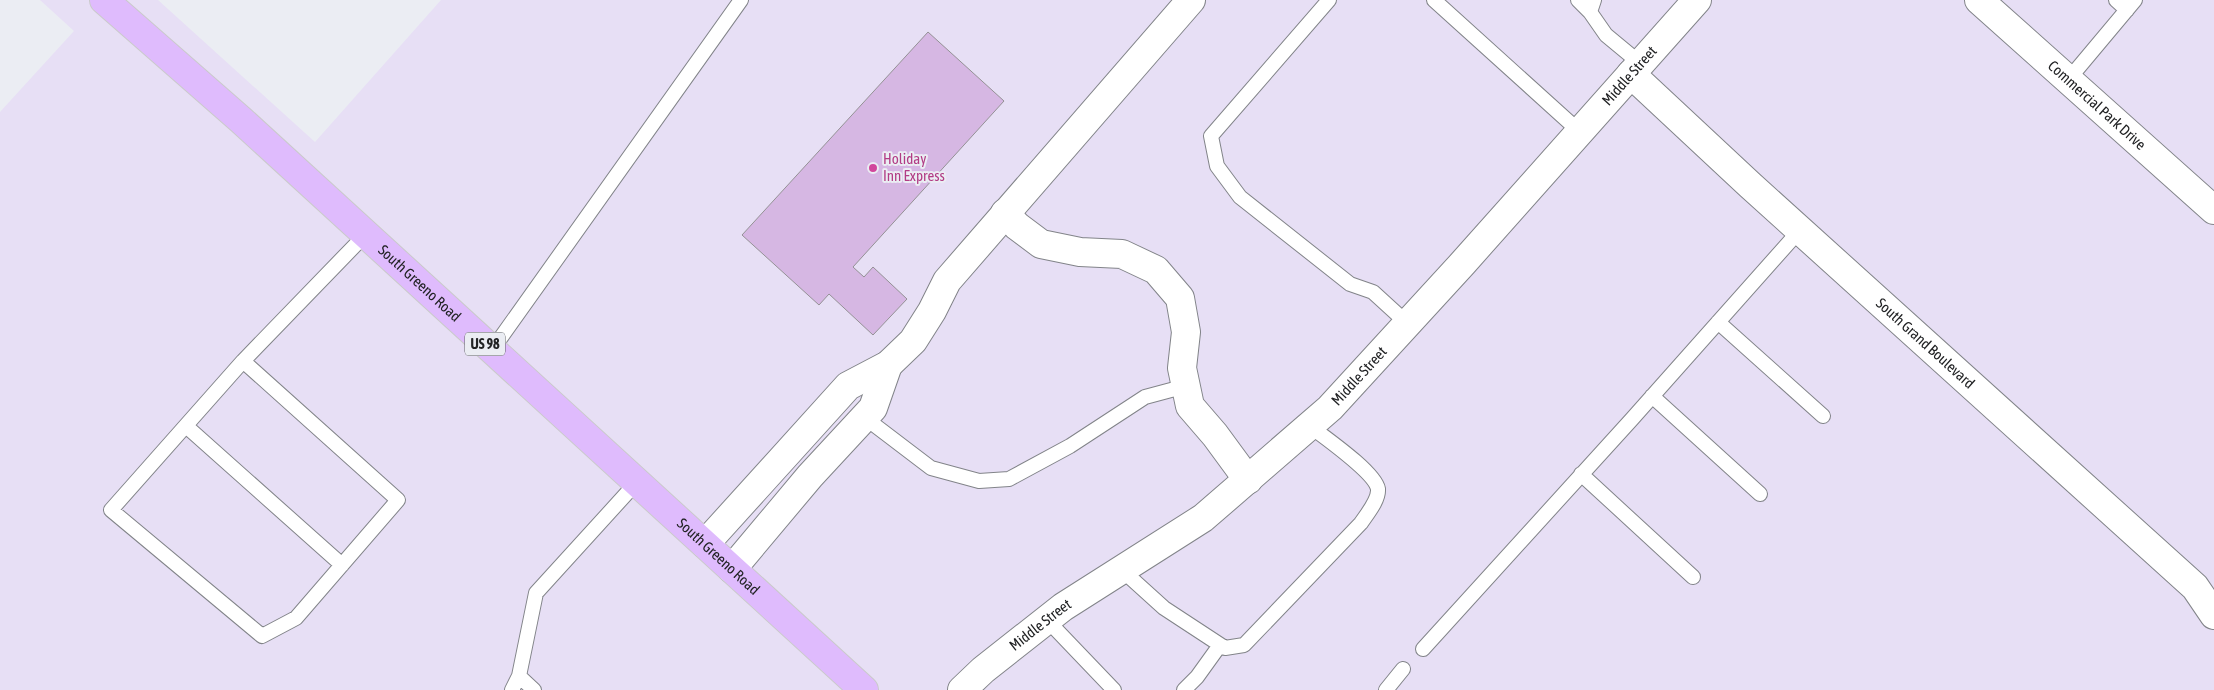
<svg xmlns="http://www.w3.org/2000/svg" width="2214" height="690" font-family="'Asap Condensed',sans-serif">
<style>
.commercial{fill:#e7dff5}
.building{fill:#d6b7e3;stroke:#949195}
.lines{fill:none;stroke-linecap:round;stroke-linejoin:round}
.lane-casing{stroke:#828489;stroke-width:16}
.street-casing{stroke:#828489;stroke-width:30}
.primary-casing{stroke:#cacacb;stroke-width:30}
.lane{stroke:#fff;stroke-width:14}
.street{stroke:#fff;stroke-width:28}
.primary{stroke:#dfbbfd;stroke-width:28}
.hotel-dot{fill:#d1479c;stroke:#ebedf3;stroke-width:2}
.labels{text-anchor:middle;stroke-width:4;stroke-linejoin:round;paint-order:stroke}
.shield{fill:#ebedf3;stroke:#5e6063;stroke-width:1}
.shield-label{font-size:14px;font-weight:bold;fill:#222325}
.street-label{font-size:15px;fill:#222325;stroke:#ebedf3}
.hotel-label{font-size:15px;fill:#b23c85;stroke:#ebedf3;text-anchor:start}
</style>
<rect width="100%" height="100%" fill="#ebedf3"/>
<path class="commercial" d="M40 0H158L315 142 441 0H2214V690H0V112L74 31Z"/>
<path class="building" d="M928 32 1004 101 853 267 864 277 873 267 907 299 873 335 829 294 819 305 742 235Z"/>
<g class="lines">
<g class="lane-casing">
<path id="lane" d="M1329 0 1211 136 1217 166 1240 197 1350 284 1373 292 1408 324
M1434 0 1580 132
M1578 0 1590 12
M1594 0 1590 12 1606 35 1641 64
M2116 0 2127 10
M2068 80 2135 0
M1718 322 1823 416
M492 350 741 0
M243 361 398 500 296 618 262 636 111 510 243 361 366 234
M1652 396 1760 494
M864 417 931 468 979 481 1009 479 1070 446 1145 397 1186 386
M186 426 342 565
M1581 474 1693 577
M1122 570 1164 608 1225 648 1244 645 1361 523C1367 514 1379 500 1378 489 1375 472 1324 437 1310 426
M1047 620 1114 690
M1423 649 1632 419 1800 230
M512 690 519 676
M534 690 519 676 536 593 637 482
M1184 690 1197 677 1220 645
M1386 690 1403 669"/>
</g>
<g class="street-casing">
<g id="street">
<path id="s1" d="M1979 0 2214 210"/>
<path id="s2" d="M1631 74 1750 185 2195 587 2214 615"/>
<path d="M1005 213 1017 226 1041 244 1080 252 1122 254 1156 270 1180 298 1186 332 1182 368 1190 406 1215 435 1248 480"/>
<path d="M705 544 848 386 888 365 913 341 932 311 947 281 1191 0"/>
<path d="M732 569 810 476 873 408 888 365"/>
<path id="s3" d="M962 690 983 670 1063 607 1203 518 1330 408 1463 263 1697 0"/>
</g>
</g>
<g class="primary-casing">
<g id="primary">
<path id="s4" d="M104 0 241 120 864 690"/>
</g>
</g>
<use href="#lane" class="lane"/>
<use href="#street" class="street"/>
<use href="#primary" class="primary"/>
</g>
<circle class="hotel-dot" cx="873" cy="168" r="5"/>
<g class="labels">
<rect class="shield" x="465" y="332.5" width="40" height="23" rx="4"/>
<g class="shield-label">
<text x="485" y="349">US 98</text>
</g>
<g class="street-label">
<text dy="5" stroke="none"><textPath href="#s3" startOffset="912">Middle Street</textPath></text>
<text dy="5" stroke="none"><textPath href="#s1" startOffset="158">Commercial Park Drive</textPath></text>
<text dy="5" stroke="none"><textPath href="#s4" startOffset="424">South Greeno Road</textPath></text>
<text dy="5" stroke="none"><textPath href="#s2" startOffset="399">South Grand Boulevard</textPath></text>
<text dy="5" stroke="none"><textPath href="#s3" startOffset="508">Middle Street</textPath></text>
<text dy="5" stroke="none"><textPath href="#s4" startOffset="829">South Greeno Road</textPath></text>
<text dy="5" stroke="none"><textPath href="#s3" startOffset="102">Middle Street</textPath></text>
</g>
<g class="hotel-label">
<text x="883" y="164">Holiday<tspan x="883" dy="17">Inn Express</tspan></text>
</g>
</g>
</svg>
